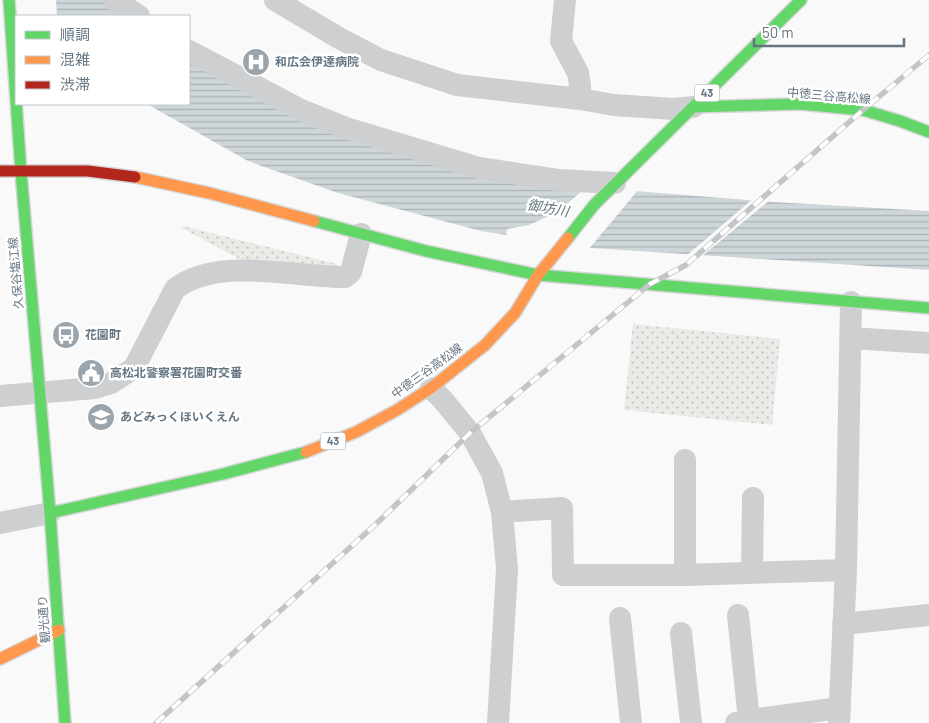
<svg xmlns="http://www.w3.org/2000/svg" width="929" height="723" font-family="Barlow,'Noto Sans JP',sans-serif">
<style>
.park{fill:url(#park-dots)}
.water{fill:url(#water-rules)}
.pier{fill:#f9f9f9}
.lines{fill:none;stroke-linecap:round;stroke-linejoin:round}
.fast-casing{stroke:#d5d6d7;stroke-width:14}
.slow-casing{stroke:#d5d6d7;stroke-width:14}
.jam-casing{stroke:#d5d6d7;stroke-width:14}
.street{stroke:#cecfd0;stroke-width:22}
.fast{stroke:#63d668;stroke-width:11}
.slow{stroke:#ff974d;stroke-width:11}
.jam{stroke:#b3261e;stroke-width:11}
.rail-casing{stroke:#c3c5c6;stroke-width:5.5}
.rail{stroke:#fff;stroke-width:4;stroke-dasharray:11;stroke-linecap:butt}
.labels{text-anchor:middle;stroke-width:5;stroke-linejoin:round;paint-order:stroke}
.shield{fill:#fff;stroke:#939fa8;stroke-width:1}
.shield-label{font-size:11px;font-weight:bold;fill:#657683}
.poi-label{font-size:12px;font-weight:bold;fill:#657683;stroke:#fff;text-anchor:start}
.street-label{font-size:12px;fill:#657683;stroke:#fff}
.water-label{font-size:14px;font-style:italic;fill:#60757c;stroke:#fff}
</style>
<defs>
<pattern id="park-dots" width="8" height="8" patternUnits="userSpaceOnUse" patternTransform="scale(1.25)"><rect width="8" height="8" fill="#e8ebe6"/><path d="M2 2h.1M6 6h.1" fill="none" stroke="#c0c3c0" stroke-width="1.8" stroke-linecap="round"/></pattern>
<pattern id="water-rules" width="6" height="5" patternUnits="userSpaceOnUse" patternTransform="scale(1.25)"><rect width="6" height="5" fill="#ced6d9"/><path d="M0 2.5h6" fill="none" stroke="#abb2b5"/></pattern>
</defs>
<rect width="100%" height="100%" fill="#f9f9f9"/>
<path class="park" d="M183 226 337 264 335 270 243 261 182 228Z
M633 324 780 339 772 425 624 410Z"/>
<path class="water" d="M0 0H108L130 16H20Z
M189 55 233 83 558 185 774 202 929 211V270L592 248 481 231 338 193 248 161 147 104H189Z"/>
<path class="pier" d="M0 0H56L57 16H16Z
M589 185 639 189 588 250 506 237 507 229 529 225 551 215 562 208Z
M754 198 771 199 701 257 686 256Z"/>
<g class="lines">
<g class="fast-casing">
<path id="fast" d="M9 0 21 172 50 513
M693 107 800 104 863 110 900 121 929 132
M314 221 426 251 538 275 929 308
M568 238 594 205 801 0
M65 723 50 513 223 474 306 452"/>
</g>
<g class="slow-casing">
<path id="slow" d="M135 177 209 193 314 221
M306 452 356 432 397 410 431 388 485 345 515 313 538 275 568 238
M0 659 59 630"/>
</g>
<g class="jam-casing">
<path id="jam" d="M0 171H88L135 177"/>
</g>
<path class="street" d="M115 0 139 16
M275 0 339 38 381 60 457 85 580 99 614 105 674 109 693 107
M565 0 561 41 578 73 580 85V99
M189 51 301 110 346 128 479 168 558 180 615 183
M850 338 929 343
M431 388 443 400 470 433 492 473 502 512 507 569 498 723
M0 396 95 388 111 383 134 368 175 289C217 256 294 277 345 277L351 272 361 234
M502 512 562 508 563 575H685L846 570
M0 523 50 513
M752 573 753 498
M685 575V460
M738 615 749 720
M620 618 631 723
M843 624 929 615
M681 633 691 723
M736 723 749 720 840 708
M839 723 846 570 851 302"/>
<use href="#fast" class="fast"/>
<use href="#slow" class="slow"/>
<use href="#jam" class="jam"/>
<g class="rail-casing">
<path id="rail" d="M156 723 376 524 470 433 650 284 686 265 863 110 929 55"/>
</g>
<use href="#rail" class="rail"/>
</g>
<defs>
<g id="hospital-disc" transform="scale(1.4375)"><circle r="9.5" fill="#99a4ac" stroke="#fff"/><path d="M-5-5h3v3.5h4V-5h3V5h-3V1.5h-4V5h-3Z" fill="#fff"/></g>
<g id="bus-disc" transform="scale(1.4375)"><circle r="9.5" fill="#99a4ac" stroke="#fff"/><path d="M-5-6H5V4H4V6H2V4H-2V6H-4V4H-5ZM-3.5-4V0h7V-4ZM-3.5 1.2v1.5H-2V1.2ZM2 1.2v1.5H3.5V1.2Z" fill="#fff"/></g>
<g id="civic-disc" transform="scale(1.4375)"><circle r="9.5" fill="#99a4ac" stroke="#fff"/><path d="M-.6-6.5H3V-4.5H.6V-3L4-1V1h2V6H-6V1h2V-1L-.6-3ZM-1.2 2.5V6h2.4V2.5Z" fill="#fff"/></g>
<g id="school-disc" transform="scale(1.4375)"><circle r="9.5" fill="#99a4ac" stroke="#fff"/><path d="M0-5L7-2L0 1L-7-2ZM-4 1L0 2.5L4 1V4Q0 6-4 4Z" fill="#fff"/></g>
</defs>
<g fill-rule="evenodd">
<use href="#hospital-disc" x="256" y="62"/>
<use href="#bus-disc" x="66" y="335"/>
<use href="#civic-disc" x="91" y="373"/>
<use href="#school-disc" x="101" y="417"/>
</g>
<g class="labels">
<g class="shield">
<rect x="694.5" y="84.5" width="25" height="17" rx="4"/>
<rect x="320.5" y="432.5" width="25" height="17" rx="4"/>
</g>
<g class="shield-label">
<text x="707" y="97">43</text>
<text x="333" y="445">43</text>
</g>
<g class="poi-label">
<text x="275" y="66">和広会伊達病院</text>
<text x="85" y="339">花園町</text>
<text x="110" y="377">高松北警察署花園町交番</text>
<text x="120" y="421">あどみっくほいくえん</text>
</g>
<g class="street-label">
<text transform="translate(829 96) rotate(5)" y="4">中徳三谷高松線</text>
<text transform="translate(16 273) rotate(-95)" y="4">久保谷塩江線</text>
<text transform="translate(427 371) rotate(-36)" y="4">中徳三谷高松線</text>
<text transform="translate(44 619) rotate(-94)" y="4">観光通り</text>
</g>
<g class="water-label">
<text transform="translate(548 208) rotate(10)" y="5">御坊川</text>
</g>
</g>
<rect x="15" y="15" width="175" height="90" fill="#ffffff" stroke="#c1c8cd"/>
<rect x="25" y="31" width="25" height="8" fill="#63d668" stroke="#c1c8cd"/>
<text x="60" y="40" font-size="15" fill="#657683">順調</text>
<rect x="25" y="56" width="25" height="8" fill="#ff974d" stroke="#c1c8cd"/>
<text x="60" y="65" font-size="15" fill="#657683">混雑</text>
<rect x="25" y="81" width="25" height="8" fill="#b3261e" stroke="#c1c8cd"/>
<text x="60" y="90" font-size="15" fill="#657683">渋滞</text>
<path d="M754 38v8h150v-8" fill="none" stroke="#657683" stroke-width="2.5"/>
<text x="762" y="38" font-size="15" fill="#657683" stroke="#ffffff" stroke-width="4" paint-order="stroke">50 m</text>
</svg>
